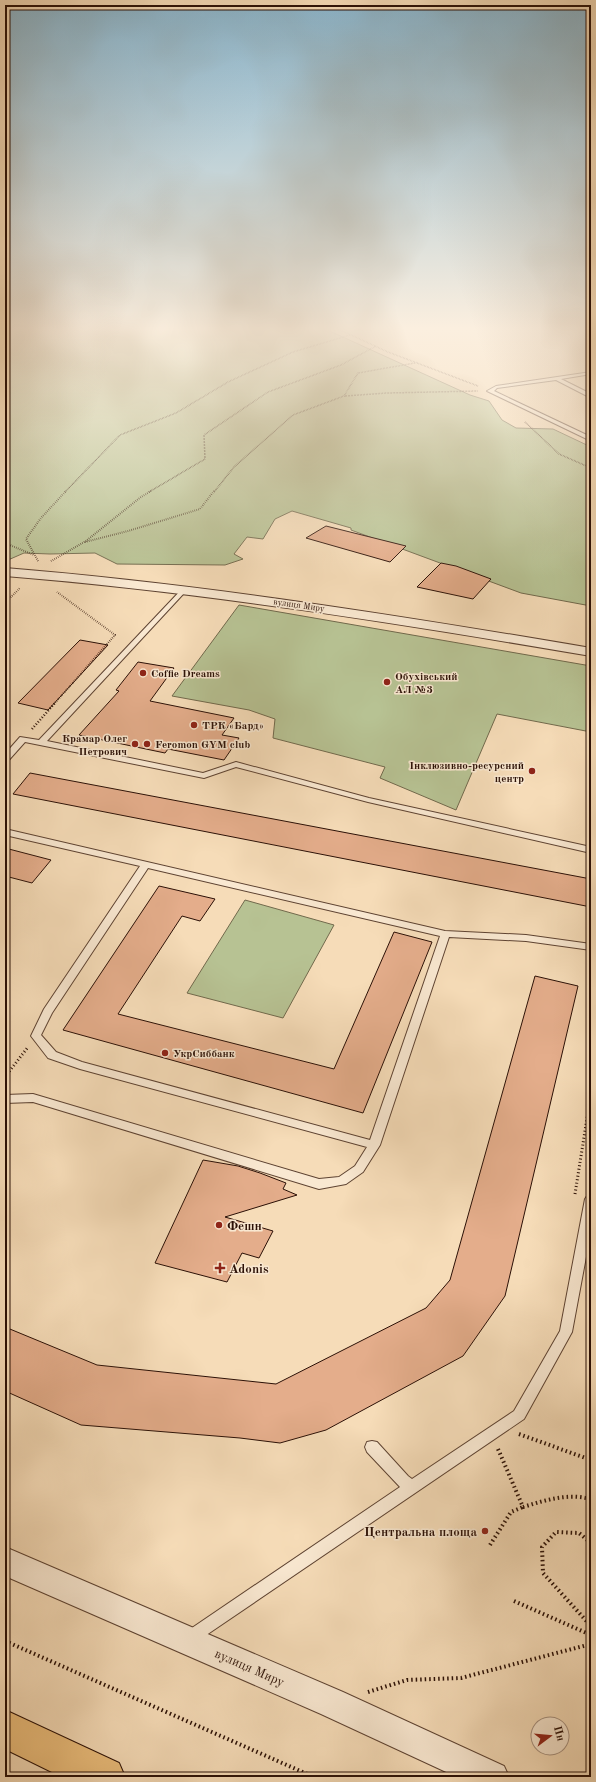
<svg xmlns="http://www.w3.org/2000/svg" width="596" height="1782" font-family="'Old Standard TT',serif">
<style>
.green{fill:#b7c293;stroke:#71694c}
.building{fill:#e4ad8b;stroke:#2b1006}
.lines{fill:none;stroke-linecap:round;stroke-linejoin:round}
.service-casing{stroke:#5e4332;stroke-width:2}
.minor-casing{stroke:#5e4332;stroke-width:2}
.primary-casing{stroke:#2b1006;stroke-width:2}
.path-far4{stroke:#2b1006;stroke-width:1.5;stroke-dasharray:0.5 1;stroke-linecap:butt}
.path-far3{stroke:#2b1006;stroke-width:2;stroke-dasharray:0.5 1.5;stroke-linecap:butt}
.path-far2{stroke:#2b1006;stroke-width:2.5;stroke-dasharray:1 2;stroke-linecap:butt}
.path-far1{stroke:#2b1006;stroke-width:3;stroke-dasharray:1 2.5;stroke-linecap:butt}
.path{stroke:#2b1006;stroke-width:4;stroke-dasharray:1.5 3;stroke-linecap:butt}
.service{fill:#f9e8d1;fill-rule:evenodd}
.minor{fill:#f9e8d1;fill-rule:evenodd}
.primary{fill:#ebbe7c;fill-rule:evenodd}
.poi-dot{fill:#8f2418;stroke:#f9e8d1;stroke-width:1.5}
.labels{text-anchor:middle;stroke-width:3;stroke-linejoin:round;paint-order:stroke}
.far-street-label{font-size:9px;fill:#2b1006;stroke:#f9e8d1}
.poi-label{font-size:11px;font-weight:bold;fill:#2b1006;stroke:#f9e8d1;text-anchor:start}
.near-poi-label{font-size:13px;font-weight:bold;fill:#2b1006;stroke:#f9e8d1;text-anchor:start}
.near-street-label{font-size:13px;fill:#2b1006;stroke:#f9e8d1}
</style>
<rect width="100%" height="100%" fill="#f6dcb8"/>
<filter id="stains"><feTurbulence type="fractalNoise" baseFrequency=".005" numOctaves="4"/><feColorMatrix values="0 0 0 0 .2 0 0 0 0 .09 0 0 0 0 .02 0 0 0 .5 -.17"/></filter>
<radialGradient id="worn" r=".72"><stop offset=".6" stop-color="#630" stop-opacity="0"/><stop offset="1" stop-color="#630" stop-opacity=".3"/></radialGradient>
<path class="green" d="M5 328H323L470 395 489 401 502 420 516 428 553 429 591 447V606L521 593 351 530V528L292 511 275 519 263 539 247 537 234 554 243 559 225 565 117 564 95 553 50 554 24 553 8 560H5Z
M239 605 591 666V732L497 714 456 810 380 778 385 767 273 738 275 719 249 710 172 696Z
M245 900 334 925 283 1018 187 993Z"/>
<path class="building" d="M326 526 406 546 390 562 306 538Z
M441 563 456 566 491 579 473 599 417 587Z
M80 640 108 645 48 710 18 703Z
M138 662 174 668 150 701 234 718 222 735 239 738 224 760 168 749 165 753 79 735 119 691 116 690Z
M30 773 591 879V907L13 794Z
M5 848 51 860 32 883 5 876Z
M159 886 215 899 200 921 182 916 118 1014 334 1069 394 932 432 942 363 1113 63 1030Z
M535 976 578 986 505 1296 463 1356 326 1430 280 1443 240 1438 81 1425 5 1391V1327L97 1365 276 1384 426 1308 450 1280Z
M203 1160 238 1166 260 1173 286 1183 283 1189 297 1195 225 1217 273 1231 259 1258 242 1253 227 1282 155 1263Z"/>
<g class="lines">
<g class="service-casing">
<path id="service" d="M591 372V374L561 379 591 394V398L556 380 497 388 494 391 591 437V441L487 391 496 386Z
M184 588 186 589V591L47 741 203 773 236 762 369 798 591 847V853L368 802 236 767 204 778 25 742 8 761H5V754L20 737 39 740 182 589Z
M5 829 445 931 526 935 591 944V950L526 941 449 937 380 1145 363 1172 346 1184 319 1189 33 1102 5 1103V1095L33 1094 319 1179 339 1177 355 1166 367 1147 80 1069 48 1058 31 1036 44 1009 140 866 5 835ZM148 868 440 936 370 1140 82 1062 56 1052 41 1035 52 1013Z
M591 1194V1230L572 1332 524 1419 196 1642 191 1644 186 1642 184 1637 186 1632 400 1487 367 1452 365 1447 367 1442 372 1441 377 1442 408 1476 412 1479 514 1411 560 1331 585 1199 587 1196Z"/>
</g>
<g class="minor-casing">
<path id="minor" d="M5 568C202 584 396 615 591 648V656C396 623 202 592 5 576Z
M5 1547 343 1692 504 1766 509 1777H457L321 1714 5 1576Z"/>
</g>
<g class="primary-casing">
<path id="primary" d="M5 1710 119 1763 125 1777H62L5 1749Z"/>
</g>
<path class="path-far4" d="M336 328 388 352 478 386
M345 396 387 393 478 391
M525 422 559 454 591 468
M65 492 120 435 176 413 228 382 293 352 350 335
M149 492 205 459 204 435 268 392 341 365 376 346
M214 492 234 467 293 415 344 396 358 373 415 363"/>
<path class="path-far3" d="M85 542 128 531 200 509 214 491
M5 543 34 555
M38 561 26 539 41 518 66 491
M51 561 86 541 141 497 151 491
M5 603 20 588
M54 704 115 635 57 592"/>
<path class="path-far2" d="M32 729 55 703"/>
<path class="path-far1" d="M5 1077 28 1047
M575 1194 591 1093"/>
<path class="path" d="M519 1434 591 1460
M498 1449 523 1507C546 1500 567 1493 591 1499
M591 1543 579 1533 556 1532 542 1547 543 1573 591 1626
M490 1545 511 1512 523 1507
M514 1601 591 1635
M5 1641 314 1777
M368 1692 407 1680 461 1678 591 1644"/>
<use href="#service" class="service"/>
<use href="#minor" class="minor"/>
<use href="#primary" class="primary"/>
</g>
<linearGradient id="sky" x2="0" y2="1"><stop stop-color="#8ab7d0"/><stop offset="0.57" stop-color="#fbefdf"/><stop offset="1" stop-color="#fbefdf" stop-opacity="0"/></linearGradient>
<rect width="596" height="577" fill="url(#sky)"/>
<g class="poi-dot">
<circle cx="143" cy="673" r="4"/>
<circle cx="387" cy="682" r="4"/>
<circle cx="194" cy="725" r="4"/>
<circle cx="135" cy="744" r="4"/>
<circle cx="147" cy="744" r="4"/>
<circle cx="532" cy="771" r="4"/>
<circle cx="165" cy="1053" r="4"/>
<circle cx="219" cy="1225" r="4"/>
<path d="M218 1262h4v4h4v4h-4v4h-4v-4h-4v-4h4z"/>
<circle cx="485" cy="1531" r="4"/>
</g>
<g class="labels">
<g class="far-street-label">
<text transform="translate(299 605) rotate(8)" y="3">вулиця Миру</text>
</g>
<g class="poi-label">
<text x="151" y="677">Coffie Dreams</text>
<text x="395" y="680">Обухівський<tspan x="395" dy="13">АЛ №3</tspan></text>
<text x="202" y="729">ТРК «Бард»</text>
<text x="127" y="742" text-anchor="end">Крамар Олег<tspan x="127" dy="13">Петрович</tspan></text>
<text x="155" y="748">Feromon GYM club</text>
<text x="524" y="769" text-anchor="end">Інклюзивно-ресурсний<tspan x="524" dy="13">центр</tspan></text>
<text x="173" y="1057">УкрСиббанк</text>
</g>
<g class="near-poi-label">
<text x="227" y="1230">Фешн</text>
<text x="229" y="1273">Adonis</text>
<text x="477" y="1536" text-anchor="end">Центральна площа</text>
</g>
<g class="near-street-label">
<text transform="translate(250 1667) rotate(24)" y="5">вулиця Миру</text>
</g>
</g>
<rect width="596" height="1782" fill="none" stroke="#f6dcb8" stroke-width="20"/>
<rect x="6" y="6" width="584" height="1770" fill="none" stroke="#2b1006" stroke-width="2"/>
<rect x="10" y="10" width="576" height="1762" fill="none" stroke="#2b1006"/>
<g transform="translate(550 1736) rotate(74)"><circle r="19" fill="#f9e8d1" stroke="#a79280"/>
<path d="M0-3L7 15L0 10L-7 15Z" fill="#8f2418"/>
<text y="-6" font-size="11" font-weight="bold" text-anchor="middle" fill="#2b1006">Пн</text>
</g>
<rect width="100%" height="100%" filter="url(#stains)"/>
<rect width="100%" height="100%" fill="url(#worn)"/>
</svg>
